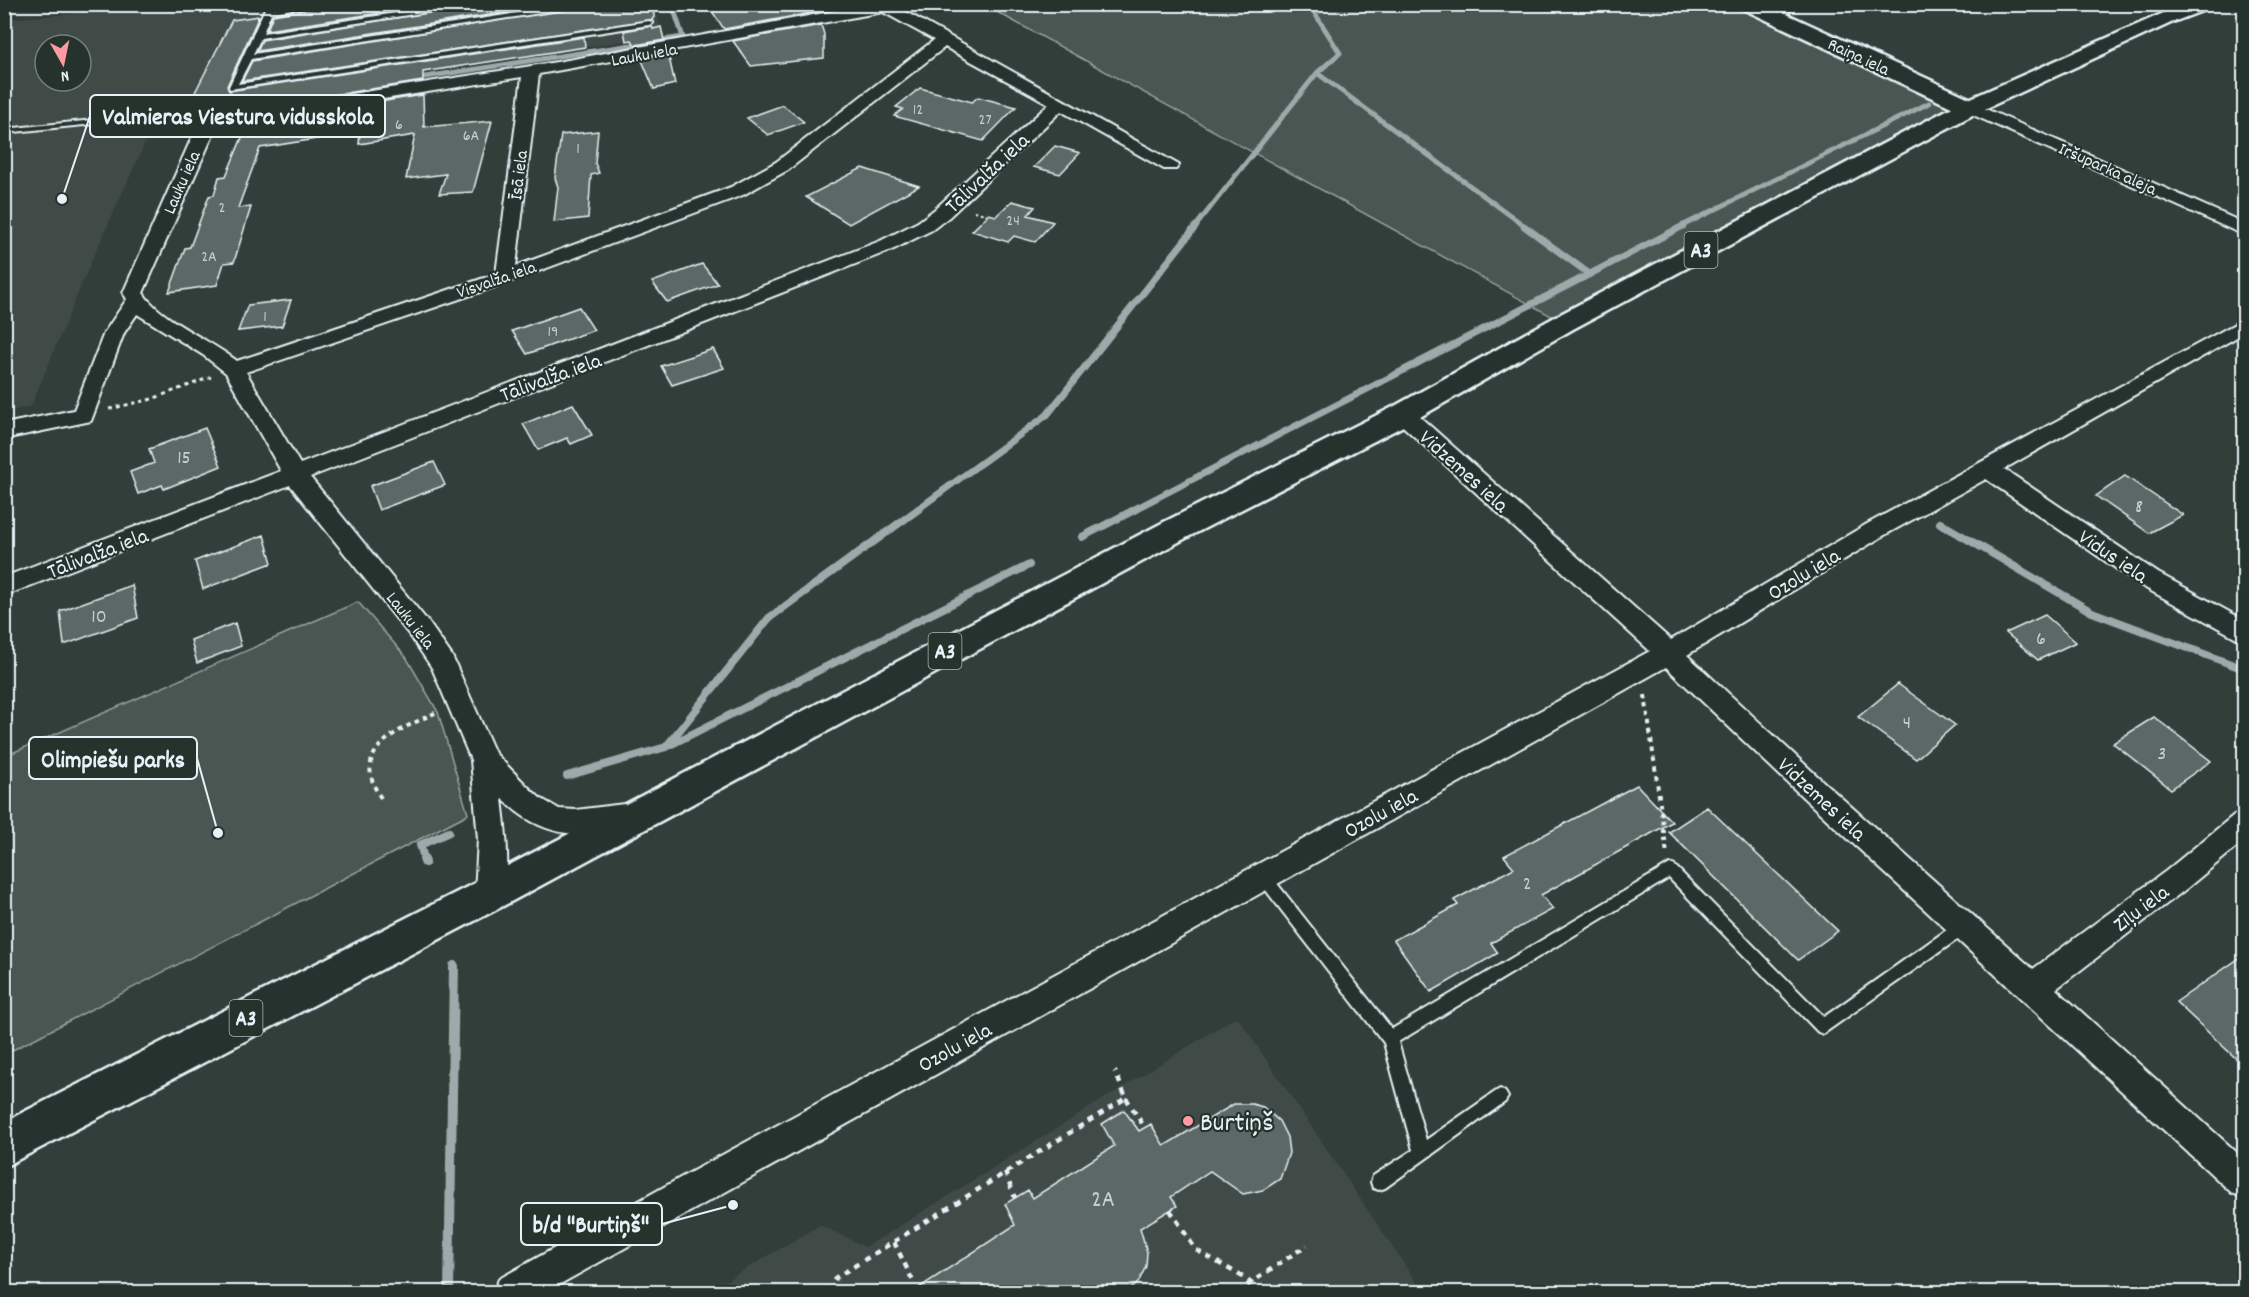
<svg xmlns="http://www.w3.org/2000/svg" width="2249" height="1297" font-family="Dekko,sans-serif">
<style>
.built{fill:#3f4b46;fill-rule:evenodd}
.green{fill:#495651;stroke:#98a4a4;stroke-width:1.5}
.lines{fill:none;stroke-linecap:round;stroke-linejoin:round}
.stream-far3{stroke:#9ea9ab;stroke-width:5}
.stream-far2{stroke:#9ea9ab;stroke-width:7}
.stream-far1{stroke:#9ea9ab;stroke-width:8}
.stream{stroke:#9ea9ab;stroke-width:10}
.building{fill:#5c6865;stroke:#e8f1f8;stroke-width:1.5}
.lane-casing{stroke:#e8f1f8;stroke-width:4}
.street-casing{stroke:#e8f1f8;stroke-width:4}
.secondary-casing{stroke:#e8f1f8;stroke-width:5}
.highway-casing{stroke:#e8f1f8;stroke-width:5}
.path-far3{stroke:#e8f1f8;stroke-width:2;stroke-dasharray:3 3;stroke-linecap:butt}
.path-far2{stroke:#e8f1f8;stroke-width:3;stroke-dasharray:4 4;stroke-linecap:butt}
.path-far1{stroke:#e8f1f8;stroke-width:4;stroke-dasharray:4.5 4.5;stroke-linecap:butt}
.path{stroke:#e8f1f8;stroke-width:4.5;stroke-dasharray:6 6;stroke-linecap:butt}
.lane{fill:#26332d;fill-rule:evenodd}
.street{fill:#26332d;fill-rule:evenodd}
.secondary{fill:#26332d;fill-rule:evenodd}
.highway{fill:#26332d;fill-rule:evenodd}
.poi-dot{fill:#ff9aa2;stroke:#26332d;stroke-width:2}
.labels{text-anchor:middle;stroke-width:4.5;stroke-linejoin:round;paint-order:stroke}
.far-number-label{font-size:16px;fill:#c5cfd3}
.far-street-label{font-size:18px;fill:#e8f1f8;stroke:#26332d}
.number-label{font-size:20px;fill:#c5cfd3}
.shield{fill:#26332d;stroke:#aeb8bb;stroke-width:1.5}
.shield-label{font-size:21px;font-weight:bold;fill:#e8f1f8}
.street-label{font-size:22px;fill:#e8f1f8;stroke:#26332d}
.near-number-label{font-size:24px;fill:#c5cfd3}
.near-poi-label{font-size:27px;fill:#e8f1f8;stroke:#26332d;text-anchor:start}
.leader{fill:none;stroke:#e8f1f8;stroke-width:2}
.callout-dot{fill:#e8f1f8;stroke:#26332d;stroke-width:2}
.callout{fill:#26332d;stroke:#e8f1f8;stroke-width:2}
.callout-label{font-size:24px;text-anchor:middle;font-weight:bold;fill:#e8f1f8}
</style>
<rect width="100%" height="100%" fill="#323e39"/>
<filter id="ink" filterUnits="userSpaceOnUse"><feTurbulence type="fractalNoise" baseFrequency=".0167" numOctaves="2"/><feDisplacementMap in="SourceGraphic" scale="12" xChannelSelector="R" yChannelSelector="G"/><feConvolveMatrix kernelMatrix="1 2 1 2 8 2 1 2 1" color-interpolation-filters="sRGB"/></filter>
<g filter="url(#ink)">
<path class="built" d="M201 5H654L663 35 235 102 188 106 151 130 88 269 31 406 5 412V19ZM45 45H81V81H45Z
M1237 1016 1423 1292H707L820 1225 866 1247Z"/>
<path class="green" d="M984 5H1748L1970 107 1564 323Z
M358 602 406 657 438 712 468 814 5 1054V756Z"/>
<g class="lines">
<path class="stream-far3" d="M1317 73 1526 227
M412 79 683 37 672 4
M243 104 266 101
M1195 227 1317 73 1340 53 1309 4
M1680 227 1929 103"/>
<path class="stream-far2" d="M1524 226 1588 273
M918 509 1047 415 1196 226
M1135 509 1683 226"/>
<path class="stream-far1" d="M1940 523 2092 612 2244 669
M1082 537 1138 508
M666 747 769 618 920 508
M567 776 666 747 1029 565
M425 861 420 845 449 832"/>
<path class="stream" d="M424 859 425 862
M449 1292 454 966"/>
</g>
<path class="building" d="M341 4H438L267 30 273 15Z
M480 4H558L257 51 262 40Z
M598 4H653L654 17 652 20 242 81 252 61Z
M707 4H814L816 12 724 29Z
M259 16 227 86 229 91 584 37 585 47 423 72V81L254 107 258 98 188 106 232 20Z
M821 25 824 34V58L751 66 733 41Z
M652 26 653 29 661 27 664 40 635 45 632 40 626 41 624 31Z
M668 53 675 84 654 89 641 58Z
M920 88 972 102 978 97 1016 107 983 141 894 116 903 109 896 107Z
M423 95 424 127 492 121 473 192 439 194 446 174 406 179 415 135 359 144 360 132 260 148 238 208 251 207 234 262 224 263 217 285 169 292 185 248 190 247 209 196 214 195 219 177 226 176 248 123Z
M783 105 804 122 768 135 747 118Z
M598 131 595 163 599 173 591 175 588 218 554 222 558 187 555 178 561 135Z
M1055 146 1080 153 1060 174 1034 167Z
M862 168 919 186 849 224 806 197Z
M1012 201 1035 207 1028 215 1053 222 1035 242 1014 236 1008 242 972 231 989 214 996 216Z
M702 264 718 284 667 302 652 282Z
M291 300 282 326 238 331 248 305Z
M579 307 594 330 527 354 512 331Z
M713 349 724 368 672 385 661 366Z
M573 404 592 435 571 444 567 438 538 450 523 424Z
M205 428 221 466 164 489 162 485 138 494 130 472 154 463 149 449Z
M434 462 445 485 379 510 370 486Z
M2125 476 2183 515 2149 533 2096 496Z
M264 535 272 563 203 589 195 561Z
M132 585 138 618 64 645 60 611Z
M2045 615 2076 642 2038 660 2006 633Z
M235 623 241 646 197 663 191 640Z
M1898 684 1955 725 1916 759 1858 717Z
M2154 717 2211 761 2171 789 2113 743Z
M1637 785 1672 822 1541 895 1553 909 1491 943 1498 953 1431 992 1394 940 1458 905 1454 900 1514 868 1504 856Z
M1707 807 1838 931 1798 960 1669 832Z
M2244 955V1066L2176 1002Z
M1234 1104H1252L1263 1107 1279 1121 1287 1137 1289 1153 1280 1179 1263 1190 1243 1194 1210 1171 1171 1197 1177 1206 1140 1228 1147 1252 1146 1266 1138 1283 1126 1293H911L1015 1225 1005 1204 1028 1190 1033 1198 1114 1146 1102 1124 1124 1110 1139 1131 1151 1124 1164 1146Z"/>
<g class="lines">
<g class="lane-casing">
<path id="lane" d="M267 4H274L273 8 298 4H318L271 13 263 33 457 4H478L261 38 253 54 576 4H596L251 59 238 84 649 21 653 23 649 25 230 89 229 87Z
M1788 4H1795L1782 20H1776V16Z
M124 117 209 124 213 126 209 128 124 121 4 133V129Z
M1670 864 1675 866 1824 1017 1958 922 1963 920 1968 922 1970 927 1968 932 1823 1034 1818 1032 1669 878 1398 1042 1426 1140 1495 1092 1500 1089 1505 1092 1508 1097 1505 1102 1385 1188 1379 1190 1373 1188 1371 1182 1373 1176 1413 1150 1384 1043 1258 880 1256 876 1258 872 1263 870 1268 872 1392 1029Z"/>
</g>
<g class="street-casing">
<path id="street" d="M873 4H892L1179 165 1176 169H1164L1061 111 949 217 932 230 894 249 310 477 429 623 452 656 495 753 527 786 540 798 559 809 576 810 624 804 634 807 638 816 634 825C586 842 538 837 502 798 505 828 513 876 500 903L490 907 480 903 475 894 478 839 471 760 432 668 411 637 290 485 4 596V577L281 471 226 373 203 355 137 314 124 333 91 421 4 439V424L74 410 104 333 127 299 123 293 192 137 203 122 229 113 557 62ZM883 12 934 40 776 162 731 187 516 266 539 74ZM945 47 1049 104 935 209 918 222 880 241 300 464 246 372 512 281 743 195 788 170ZM522 77 496 274 237 361C209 339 162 321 143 293L215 130 233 123Z
M1970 102 2244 223V235L1964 111 1962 107 1964 103Z
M2244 319V333L2004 469 2158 573 2244 620V642L2140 585 1986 479 1883 536 1687 655 1827 785 2033 969 2166 871 2234 815 2244 812V841L2186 889 2056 989 2244 1159V1198L2232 1193 1807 801 1666 667 546 1292H494L499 1279 680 1178 1650 651 1395 419 1392 414 1395 409 1403 407 1411 409 1671 640 1867 524Z"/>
</g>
<g class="secondary-casing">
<path id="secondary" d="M1739 4H1765L1978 102 1981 107 1978 112H1962L1741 8Z"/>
</g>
<g class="highway-casing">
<path id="highway" d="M2184 4H2212L2210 8 2173 22 1978 112 1573 329 1413 421 1186 538 503 906 4 1167V1122L477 882 1164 522 1393 407 1555 317 1962 102Z"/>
</g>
<path class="path-far3" d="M974 211 988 215"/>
<path class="path-far2" d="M109 409 152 399 211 377"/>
<path class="path-far1" d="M1645 695 1667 854
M381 798C348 749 399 730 437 712"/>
<path class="path" d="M1126 1098 1145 1128
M1005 1172 1015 1198
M1170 1210 1196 1250 1245 1278 1262 1292
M894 1242 913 1281
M831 1292 835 1278 1126 1098 1115 1071
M1237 1292 1307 1245"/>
<use href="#lane" class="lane"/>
<use href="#street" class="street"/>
<use href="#secondary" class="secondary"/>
<use href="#highway" class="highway"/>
</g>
</g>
<circle class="poi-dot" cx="1188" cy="1121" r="6"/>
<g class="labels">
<g class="far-number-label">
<text x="918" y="114">12</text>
<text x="985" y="124">27</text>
<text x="399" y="129">6</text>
<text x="471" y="140">6A</text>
<text x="578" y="153">1</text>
<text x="222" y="212">2</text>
<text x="1013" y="225">24</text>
<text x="209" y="261">2A</text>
<text x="265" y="321">1</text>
<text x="553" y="336">19</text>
</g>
<g class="far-street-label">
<text transform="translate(644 54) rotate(-10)" y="6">Lauku iela</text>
<text transform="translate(1859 56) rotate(25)" y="6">Raiņa iela</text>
<text transform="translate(2108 168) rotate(24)" y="6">Iršuparka aleja</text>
<text transform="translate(518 175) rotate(-83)" y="6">Īsā iela</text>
<text transform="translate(181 182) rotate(-66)" y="6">Lauku iela</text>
<text transform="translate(496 279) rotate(-19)" y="6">Visvalža iela</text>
<text transform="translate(411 620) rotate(52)" y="6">Lauku iela</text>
</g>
<g class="number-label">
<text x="184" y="463">15</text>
<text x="2139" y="512">8</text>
<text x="99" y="622">10</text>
<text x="2041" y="644">6</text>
<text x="1907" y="728">4</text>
<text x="2162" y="759">3</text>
<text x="1527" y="889">2</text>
</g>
<g class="shield">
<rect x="1684.5" y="232" width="33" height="36" rx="4.5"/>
<rect x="928.5" y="633" width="33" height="36" rx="4.5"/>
<rect x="229.5" y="1000" width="33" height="36" rx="4.5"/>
</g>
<g class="shield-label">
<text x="1701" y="257">A3</text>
<text x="945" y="658">A3</text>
<text x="246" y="1025">A3</text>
</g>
<g class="street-label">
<text transform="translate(986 172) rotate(-43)" y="8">Tālivalža iela</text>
<text transform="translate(550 376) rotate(-20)" y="8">Tālivalža iela</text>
<text transform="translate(1465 470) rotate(42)" y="8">Vidzemes iela</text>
<text transform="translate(97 552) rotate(-21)" y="8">Tālivalža iela</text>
<text transform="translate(2114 555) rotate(34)" y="8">Vidus iela</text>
<text transform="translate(1803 573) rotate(-31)" y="8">Ozolu iela</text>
<text transform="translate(1823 798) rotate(43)" y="8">Vidzemes iela</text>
<text transform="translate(1380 812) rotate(-29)" y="8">Ozolu iela</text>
<text transform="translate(2140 907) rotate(-37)" y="8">Zīļu iela</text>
<text transform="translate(954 1046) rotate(-29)" y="8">Ozolu iela</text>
</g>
<g class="near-number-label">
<text x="1103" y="1206">2A</text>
</g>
<g class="near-poi-label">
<text x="1200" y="1130">Burtiņš</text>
</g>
</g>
<path class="leader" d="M62 199L90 116M218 833L197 758M733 1205L662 1224"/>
<g class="callout-dot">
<circle cx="62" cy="199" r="6"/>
<circle cx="218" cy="833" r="6"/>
<circle cx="733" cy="1205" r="6"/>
</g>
<g class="callout">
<rect x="90" y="95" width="295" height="42" rx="6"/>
<rect x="29" y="737" width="168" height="42" rx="6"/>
<rect x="521" y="1203" width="141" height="42" rx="6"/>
</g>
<g class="callout-label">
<text x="238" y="124">Valmieras Viestura vidusskola</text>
<text x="113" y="767">Olimpiešu parks</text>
<text x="591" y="1232">b/d "Burtiņš"</text>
</g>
<rect width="2249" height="1297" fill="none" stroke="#26332d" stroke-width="24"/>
<rect x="12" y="12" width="2225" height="1273" fill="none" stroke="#e8f1f8" stroke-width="2" filter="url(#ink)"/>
<g transform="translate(63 63) rotate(171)"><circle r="28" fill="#26332d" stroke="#747f7e" stroke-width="1.5"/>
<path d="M0-4.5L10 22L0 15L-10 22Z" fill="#ff9aa2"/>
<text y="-9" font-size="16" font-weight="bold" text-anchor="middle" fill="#e8f1f8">N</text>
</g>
</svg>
